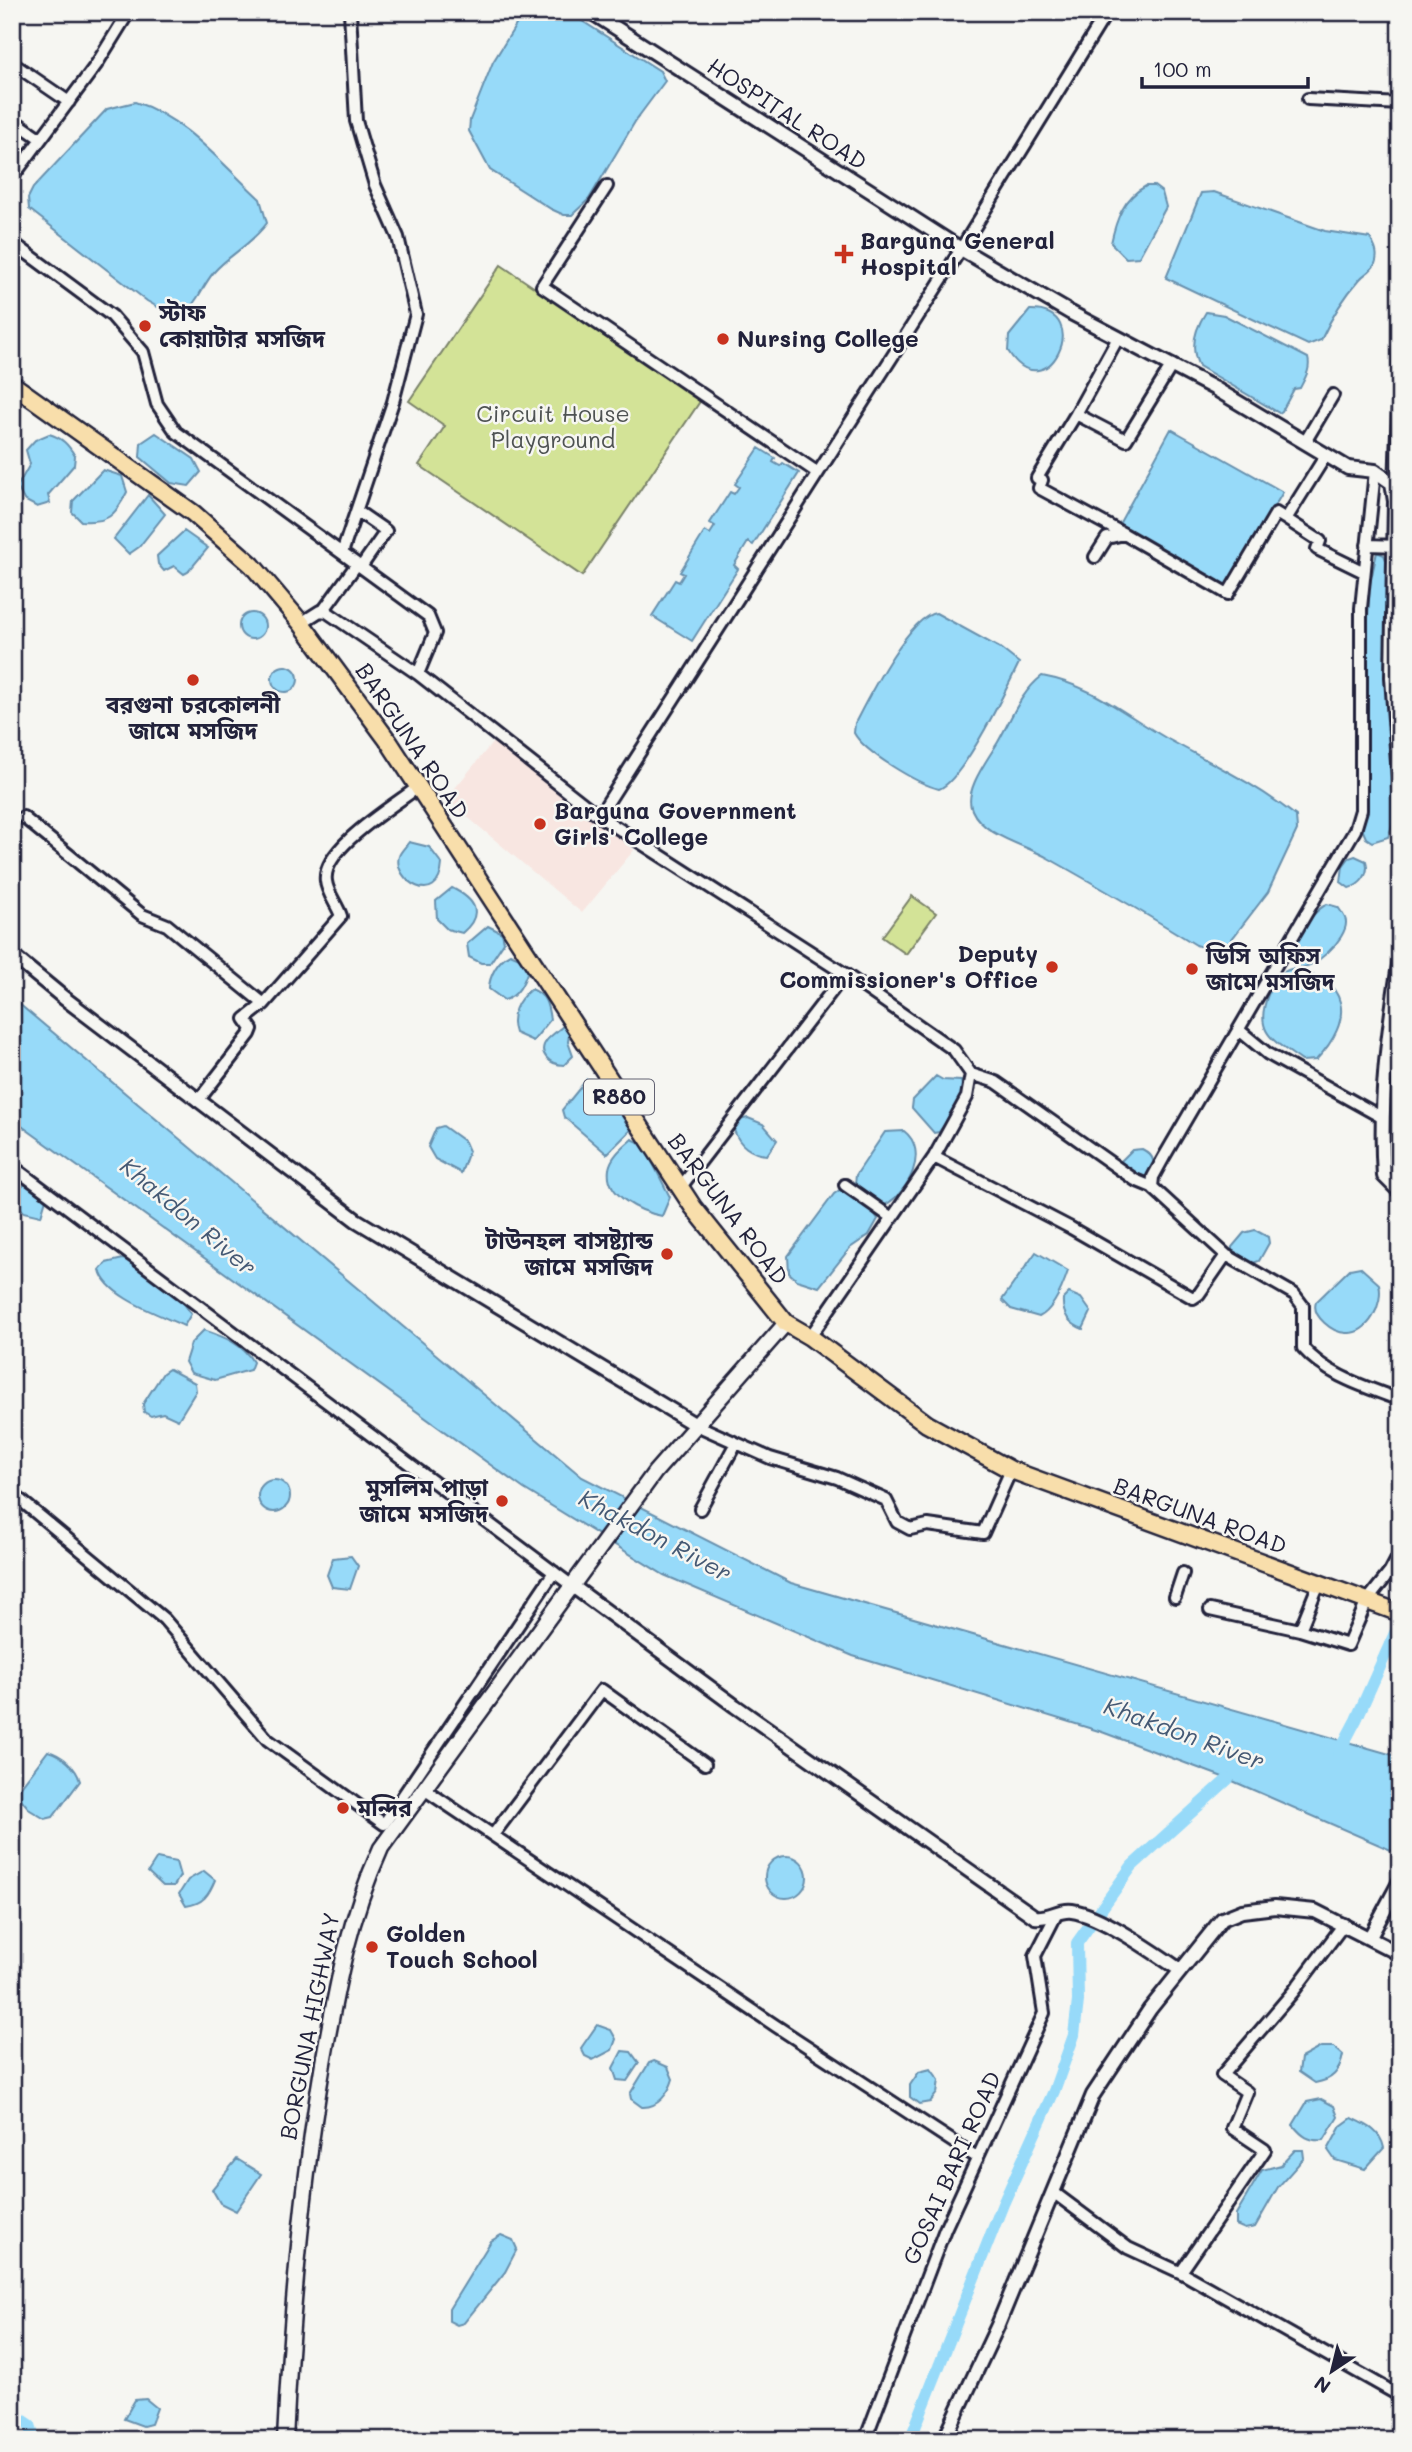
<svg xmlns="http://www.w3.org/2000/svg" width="1412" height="2452" font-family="Mali,'Noto Sans Bengali',sans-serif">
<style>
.built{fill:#f8e6e1}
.green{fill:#d3e397;stroke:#7a8269;stroke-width:2}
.water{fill:#97daf9;stroke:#6890ad;stroke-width:2}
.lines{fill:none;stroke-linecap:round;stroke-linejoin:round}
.canal{stroke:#97daf9;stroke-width:12}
.minor-casing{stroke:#22223b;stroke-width:16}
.tertiary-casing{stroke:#22223b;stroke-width:18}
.secondary-casing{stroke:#22223b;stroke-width:19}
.primary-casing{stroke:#22223b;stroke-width:21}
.minor{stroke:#f6f6f2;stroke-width:10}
.tertiary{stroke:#f6f6f2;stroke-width:12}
.secondary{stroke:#f6f6f2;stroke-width:14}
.primary{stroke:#f8deab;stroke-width:16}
.poi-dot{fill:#c8321e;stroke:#f6f6f2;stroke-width:2.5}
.labels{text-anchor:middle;stroke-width:5;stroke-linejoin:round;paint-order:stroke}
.shield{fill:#f6f6f2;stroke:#626272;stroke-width:2}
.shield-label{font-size:21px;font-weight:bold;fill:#22223b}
.street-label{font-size:23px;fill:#22223b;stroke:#f6f6f2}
.poi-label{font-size:23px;font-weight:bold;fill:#22223b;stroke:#f6f6f2;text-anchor:start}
.park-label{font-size:23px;fill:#4e5252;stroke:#f6f6f2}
.water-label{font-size:24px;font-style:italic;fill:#455974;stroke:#f6f6f2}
</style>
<rect width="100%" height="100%" fill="#f6f6f2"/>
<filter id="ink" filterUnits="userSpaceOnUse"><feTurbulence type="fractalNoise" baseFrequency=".0143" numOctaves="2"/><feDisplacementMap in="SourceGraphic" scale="14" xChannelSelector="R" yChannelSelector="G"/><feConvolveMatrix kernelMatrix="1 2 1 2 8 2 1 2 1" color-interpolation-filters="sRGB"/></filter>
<g filter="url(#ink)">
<path class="built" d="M498 736 634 850 582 913 446 799Z"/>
<path class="green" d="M501 265 701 400 582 576 419 465 445 426 409 401Z
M912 896 936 913 906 954 882 937Z"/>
<path class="water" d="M524 12H568L660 71 665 81 636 120 589 199 572 215H564L551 209 490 170 469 131 470 120 493 62Z
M135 102C184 117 222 164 260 199L267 223C251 245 230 254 214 272 199 290 198 307 175 317L147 301 29 209 28 198 33 188 107 109Z
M1146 186H1154L1162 192 1166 207 1139 257 1126 258 1111 243C1116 220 1123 198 1146 186Z
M1214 192 1325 231 1370 238C1375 247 1379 254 1375 264 1371 272 1365 273 1360 279 1343 298 1331 318 1321 340L1308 345 1166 278 1201 193Z
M1030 310C1097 309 1046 412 1008 351L1009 336Z
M1206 312 1224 315 1308 358C1311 369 1305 378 1300 388L1294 389 1282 411 1279 413 1199 366C1189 347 1195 329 1206 312Z
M1171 429 1283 492 1226 588 1118 526Z
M156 433 194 459 201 472 189 486 171 483 140 457 141 443Z
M49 434C62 438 68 444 75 456L74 465 48 495 50 503 37 507 24 500 17 487 30 464 26 450 35 440Z
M759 448 775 458 773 462 780 466 783 463 799 473 753 545 748 542 734 565 738 569 692 641 652 616 675 580 679 582 684 574 680 572 705 531 710 534 715 526 710 523 730 492 734 494 739 487 735 484Z
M103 470 122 476 127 492C115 516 108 523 81 521L72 512 73 501Z
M148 495 165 514 139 547 129 554 114 539Z
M184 531 208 548 188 572 184 574 174 566 164 571 158 564 157 556Z
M1377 552 1384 555 1387 563 1393 823 1388 837 1372 842 1366 838 1363 831V701L1370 584Z
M239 626a13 13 0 1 1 26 0a13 13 0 1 1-26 0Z
M936 613 1000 648 1019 663C1007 688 962 781 939 789 918 784 864 752 854 733L855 723C868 698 909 616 936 613Z
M272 679a13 13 0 1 1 26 0a13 13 0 1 1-26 0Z
M1042 676C1092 685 1124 714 1166 738 1211 763 1256 784 1296 816L1297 830 1268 892 1221 953 1196 945C1148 915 1098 886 1048 858 1026 845 983 836 972 810 963 791 988 759 998 742 1011 719 1021 692 1042 676Z
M409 842 429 847 442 864C439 910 392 880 399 856 400 852 406 846 409 842Z
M1355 856 1366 861C1370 874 1361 885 1349 888L1341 882 1343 866 1349 858Z
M452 888C476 900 484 914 462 933L447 929 437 919 436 901Z
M1327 904 1338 907C1341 912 1346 917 1346 922 1347 939 1313 971 1297 967 1284 948 1310 913 1327 904Z
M488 926 502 933 504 942 490 963H481L469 957 467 944Z
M510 954 522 959 528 970C524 982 518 997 504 1000L489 989C489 976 498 960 510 954Z
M1291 969C1350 978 1355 1020 1316 1060L1302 1061C1271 1039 1253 1032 1269 992 1273 982 1280 972 1291 969Z
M531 989C546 994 548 1005 550 1020L533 1041 515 1033C509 1016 517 1000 531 989Z
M12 998 582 1477 791 1583 1400 1757V1854L1228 1779 1102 1732 853 1656 664 1575 524 1489 12 1119Z
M564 1025 570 1028 568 1042 573 1056 564 1065C551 1065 536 1054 547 1040 551 1035 559 1030 564 1025Z
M936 1076 943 1080 961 1081C967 1101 950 1117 939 1132L934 1133 912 1108 913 1100Z
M587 1079C609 1078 624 1112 632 1129L607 1154 564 1117 562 1110Z
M748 1118 763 1124 777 1140 767 1155C751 1154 739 1145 734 1130L739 1120Z
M443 1126 465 1142 469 1151 461 1173 435 1159 428 1147 436 1128Z
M904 1131C930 1151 908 1193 885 1205L855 1184 856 1175 885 1132Z
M632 1139 643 1144 670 1197 662 1216C641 1212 605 1196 609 1169 611 1156 623 1147 632 1139Z
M1142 1149C1156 1156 1155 1164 1150 1178L1141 1183 1118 1164 1132 1150Z
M27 1183 46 1199 41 1216 24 1212 16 1203 20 1188Z
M841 1189 871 1209 878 1219 869 1235 850 1248 819 1287 797 1280 789 1273 788 1256 834 1194Z
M1255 1230 1268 1237 1269 1243 1259 1261 1250 1264 1232 1254V1247L1244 1233Z
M1036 1252 1068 1271C1063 1286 1054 1310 1039 1317L1011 1309 1002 1300Z
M123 1259C148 1269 178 1291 191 1314L184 1326C161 1315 106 1297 100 1270L106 1263Z
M1360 1267 1379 1284C1384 1303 1369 1335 1346 1333 1333 1333 1311 1316 1316 1302L1350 1269Z
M1069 1293 1081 1298 1091 1312 1083 1329C1069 1324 1062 1314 1063 1299Z
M204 1330C224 1337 242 1343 253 1362L250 1370 215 1380 191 1373 185 1362 191 1343Z
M169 1369 195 1383 196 1391 178 1420 163 1413 151 1416 144 1412 143 1404 163 1373Z
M258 1496a16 16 0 1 1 32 0a16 16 0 1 1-32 0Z
M351 1556 358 1566 350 1589 332 1587 327 1575 333 1558Z
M48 1751C62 1755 76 1767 80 1781L53 1817 45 1819 30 1810 16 1793Z
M765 1877a21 21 0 1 1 42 0a21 21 0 1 1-42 0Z
M157 1858 176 1862 180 1876 174 1886H163L148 1872Z
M204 1871 215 1880C209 1895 203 1904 186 1906L179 1894 188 1880Z
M597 2025 611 2030 616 2039 612 2050 593 2060 585 2056 581 2048Z
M1321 2047H1334L1343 2055C1340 2072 1332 2080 1315 2083L1299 2072 1301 2058Z
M622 2051 631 2052 639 2063 627 2081 617 2080 613 2068Z
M654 2061 668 2067 673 2079C669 2093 658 2108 642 2107L631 2099 630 2094 649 2063Z
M931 2069 939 2080 937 2093 930 2102 919 2104 910 2097V2085L919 2072Z
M1321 2099 1334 2106 1338 2117 1324 2140C1309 2142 1302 2136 1293 2125L1307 2102Z
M1352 2118C1367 2125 1381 2131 1384 2148L1365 2169 1335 2160 1328 2150 1341 2126Z
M1295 2150H1303L1304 2158 1278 2187 1255 2227 1245 2229 1236 2225V2214L1262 2170 1281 2165Z
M237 2159 261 2174 236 2211 220 2203 212 2189Z
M501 2235 513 2240 517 2249 505 2272 464 2323 457 2325 449 2321V2309L491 2241Z
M146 2399 157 2408 151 2424 143 2426 124 2419 135 2400Z"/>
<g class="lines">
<path class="canal" d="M1338 1754 1356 1720 1400 1622
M12 2420 21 2419 30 2425 35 2440
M910 2440 1003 2204 1054 2091 1074 2035 1078 2001 1077 1943 1132 1866 1228 1779"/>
<g class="minor-casing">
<path id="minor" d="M12 63 69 102
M1308 99 1400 104
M12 119 41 139
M12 178 96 65 125 18 123 12
M607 186 542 286 818 473
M12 242 112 316 143 352 157 404 176 432 428 616 435 633 418 674
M1118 338 1076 414 1126 440 1172 365
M1076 414 1037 478 1042 480 1039 488 1124 534
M1305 442 1333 395
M1326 455 1286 519 1320 541 1317 549 1364 572
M1375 471 1361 608V810L1355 830 1164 1157 1153 1177 1152 1187 1226 1255 1294 1294 1303 1306V1348C1329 1377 1364 1386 1400 1400
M1395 487 1400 348
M357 511 386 531 361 567
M1367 545 1400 546
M342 553 393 402 416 314 398 237 375 185 356 121 350 12
M1095 557 1107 538 1124 534 1228 594 1276 513 1286 519
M323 611 357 564
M301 623 320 611 327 612 418 674 599 816 845 974 954 1050 971 1074 967 1097 934 1157 810 1337
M599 816 961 249 1107 12
M23 817 142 915 167 925 264 1004
M1239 1030 1268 1054 1383 1118
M971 1074 996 1082 1135 1180 1152 1187
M198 1101 250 1034 252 1029 245 1019 264 1004 341 916C337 904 327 893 326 881 321 849 395 805 418 787
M934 1157 1071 1228 1193 1298 1199 1294 1226 1255
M12 1166 571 1585
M845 1185 892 1218
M680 1188 845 974
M694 1424 770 1458 837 1478 886 1500 897 1522 910 1529 928 1525 983 1533 1011 1470
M12 1493 164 1619 268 1740 384 1824 554 1572
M700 1509 736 1443
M1175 1597 1183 1573
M1210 1610 1300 1630 1319 1583
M1300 1630 1348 1645 1367 1601 1390 1572 1400 1553
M424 1789 776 2026 978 2158
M493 1835 602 1690 705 1764
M1053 2192 1128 2248 1184 2274 1400 2396
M1181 2272 1265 2150 1232 2128 1247 2092 1222 2075 1293 1992 1344 1924
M865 2440 945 2229 1044 2013 1035 1956 1056 1915"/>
</g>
<g class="tertiary-casing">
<path id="tertiary" d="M591 12 961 249 1071 313 1214 388 1348 468 1375 471 1392 483 1395 501 1392 677 1400 791
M12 955 64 998 356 1220 694 1424
M1400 959C1388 1033 1379 1100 1384 1176L1400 1192
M571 1585 735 1706 1035 1917C1049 1919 1059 1909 1072 1911 1101 1915 1155 1953 1180 1970
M1370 1937 1400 1881
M944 2440 998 2325 1093 2095 1150 2009 1222 1919 1242 1911 1275 1907 1315 1911 1400 1954"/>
</g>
<g class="secondary-casing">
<path id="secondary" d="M285 2440C291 2313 302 2188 323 2063 337 1985 348 1921 381 1848L655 1472 786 1323"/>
</g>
<g class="primary-casing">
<path id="primary" d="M12 384 193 513 252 565 301 623 389 742 693 1207 786 1323 810 1337 927 1424 1011 1470 1400 1613"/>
</g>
<use href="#minor" class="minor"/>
<use href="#tertiary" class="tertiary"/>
<use href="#secondary" class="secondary"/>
<use href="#primary" class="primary"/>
</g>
</g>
<g class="poi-dot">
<path d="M840.5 243.5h7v7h7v7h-7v7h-7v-7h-7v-7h7z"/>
<circle cx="145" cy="326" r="7"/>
<circle cx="723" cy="339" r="7"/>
<circle cx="193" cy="680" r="7"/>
<circle cx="540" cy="824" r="7"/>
<circle cx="1052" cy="967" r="7"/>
<circle cx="1192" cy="969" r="7"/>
<circle cx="667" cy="1254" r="7"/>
<circle cx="502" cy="1501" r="7"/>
<circle cx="343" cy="1808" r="7"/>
<circle cx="372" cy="1947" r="7"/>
</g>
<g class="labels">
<rect class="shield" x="584" y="1079.5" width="70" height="35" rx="5"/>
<g class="shield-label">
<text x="619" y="1104">R880</text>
</g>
<g class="street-label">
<text transform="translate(787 114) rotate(33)" y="8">HOSPITAL ROAD</text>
<text transform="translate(412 741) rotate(56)" y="8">BARGUNA ROAD</text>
<text transform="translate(728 1209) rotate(53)" y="8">BARGUNA ROAD</text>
<text transform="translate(1200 1516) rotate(20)" y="8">BARGUNA ROAD</text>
<text transform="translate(310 2026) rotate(-79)" y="8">BORGUNA HIGHWAY</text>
<text transform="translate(952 2168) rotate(-66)" y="8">GOSAI BARI ROAD</text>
</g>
<g class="poi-label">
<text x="860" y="249">Barguna General<tspan x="860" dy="26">Hospital</tspan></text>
<text x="159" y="321">স্টাফ<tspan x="159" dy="26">কোয়াটার মসজিদ</tspan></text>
<text x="737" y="347">Nursing College</text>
<text x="193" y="713" text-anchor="middle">বরগুনা চরকোলনী<tspan x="193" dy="26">জামে মসজিদ</tspan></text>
<text x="554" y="819">Barguna Government<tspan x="554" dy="26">Girls' College</tspan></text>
<text x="1038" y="962" text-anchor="end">Deputy<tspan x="1038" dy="26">Commissioner's Office</tspan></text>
<text x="1206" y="964">ডিসি অফিস<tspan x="1206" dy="26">জামে মসজিদ</tspan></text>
<text x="653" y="1249" text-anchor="end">টাউনহল বাসষ্ট্যান্ড<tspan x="653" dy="26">জামে মসজিদ</tspan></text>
<text x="488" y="1496" text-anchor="end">মুসলিম পাড়া<tspan x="488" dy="26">জামে মসজিদ</tspan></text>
<text x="357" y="1816">মন্দির</text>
<text x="386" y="1942">Golden<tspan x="386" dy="26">Touch School</tspan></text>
</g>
<g class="park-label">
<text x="553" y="422">Circuit House<tspan x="553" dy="26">Playground</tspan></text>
</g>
<g class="water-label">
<text transform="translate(188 1217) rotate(40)" y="8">Khakdon River</text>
<text transform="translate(655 1536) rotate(28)" y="8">Khakdon River</text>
<text transform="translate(1184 1734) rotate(20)" y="8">Khakdon River</text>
</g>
</g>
<rect width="1412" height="2452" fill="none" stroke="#f6f6f2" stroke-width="42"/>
<rect x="21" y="21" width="1370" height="2410" fill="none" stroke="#22223b" stroke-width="2.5" filter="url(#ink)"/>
<g transform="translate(1332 2371) rotate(215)" stroke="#f6f6f2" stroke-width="5" paint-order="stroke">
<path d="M0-5L12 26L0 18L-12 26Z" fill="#22223b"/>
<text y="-10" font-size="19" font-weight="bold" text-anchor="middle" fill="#22223b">N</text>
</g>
<path d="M1142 77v10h166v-10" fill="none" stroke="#22223b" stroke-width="3.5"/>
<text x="1153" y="77" font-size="21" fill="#22223b" stroke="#f6f6f2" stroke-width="5" paint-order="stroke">100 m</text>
</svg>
